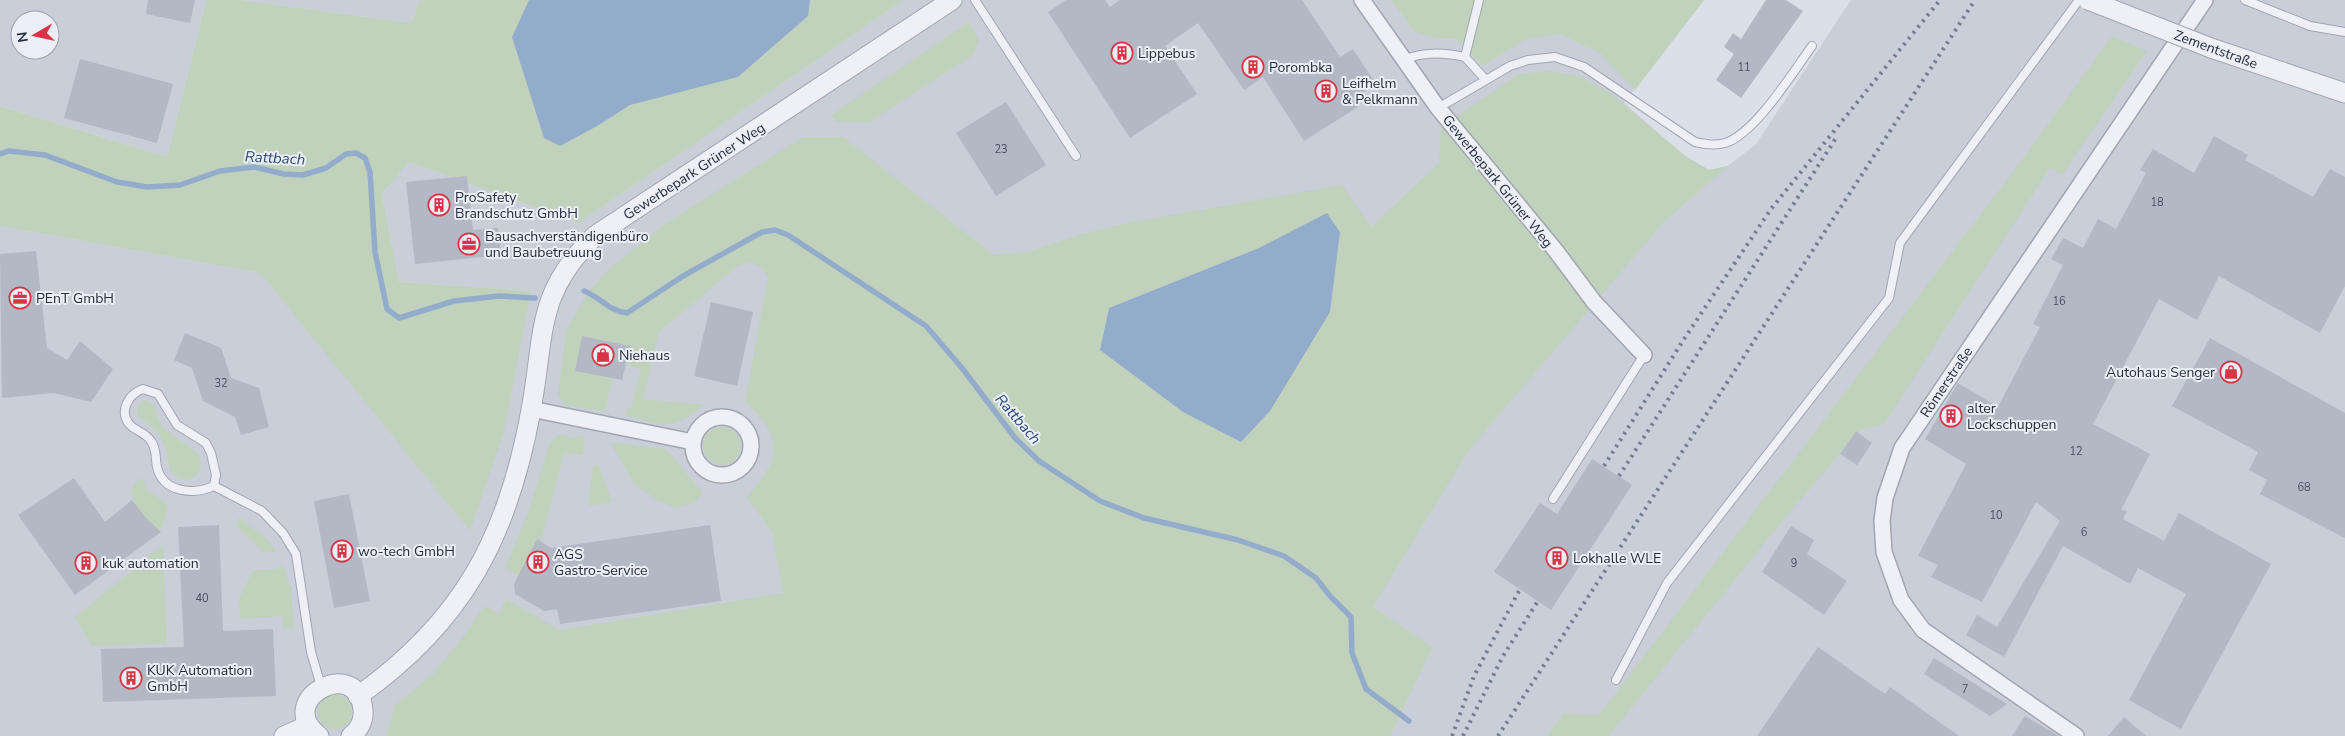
<svg xmlns="http://www.w3.org/2000/svg" width="2345" height="736" font-family="'Nunito Sans',sans-serif">
<style>
.built{fill:#c9ced9;fill-rule:evenodd}
.green{fill:#c0d2bc}
.water{fill:#93accb}
.lines{fill:none;stroke-linecap:round;stroke-linejoin:round}
.stream{stroke:#93accb;stroke-width:5.5}
.building{fill:#b2b8c4}
.service-casing{stroke:#a0a6b1;stroke-width:10}
.minor-casing{stroke:#a0a6b1;stroke-width:18}
.tertiary-casing{stroke:#a0a6b1;stroke-width:21}
.service{stroke:#eef0f5;stroke-width:8}
.minor{stroke:#eef0f5;stroke-width:15}
.tertiary{stroke:#eef0f5;stroke-width:19}
.rail{stroke:#747e92;stroke-width:4;stroke-dasharray:2.5 5;stroke-linecap:butt}
.tertiary-bridge-casing{stroke:#a0a6b1;stroke-width:21;stroke-linecap:butt}
.tertiary-bridge{stroke:#eef0f5;stroke-width:19}
.labels{text-anchor:middle;stroke-width:4;stroke-linejoin:round;paint-order:stroke}
.number-label{font-size:11px;fill:#485060}
.street-label{font-size:14px;fill:#242d3e;stroke:#ebeef5}
.poi-label{font-size:14px;fill:#242d3e;stroke:#ebeef5;text-anchor:start}
.water-label{font-size:15px;font-style:italic;fill:#2c4975;stroke:#ebeef5}
</style>
<rect width="100%" height="100%" fill="#dbdfe7"/>
<path class="built" d="M0 0H206L167 157 0 106ZM20 20H50V50H20Z
M242 0H420L411 23Z
M904 0H1704L1624 103 1685 156 1709 170 1728 166 1756 144 1851 0H2345V736H1555L1563 715 1547 736H0V226L260 273 367 401 531 291 399 282 382 194 409 162 579 223Z"/>
<path class="green" d="M206 0H242L411 23 420 0H904L579 223 409 162 382 194 399 282 531 291 504 432 470 531 260 273 0 226V106L167 157Z
M1391 0H1704L1635 90 1600 53 1560 34 1526 39 1483 66 1455 38H1435L1415 32Z
M969 22 979 41 972 56 868 123 836 122 831 115Z
M2112 36 2147 51 2062 175 2050 168 1884 424 1856 432 1840 454 1783 520 1609 736H1547L1563 714 1599 715 2016 168Z
M1548 71 1579 76 1609 92 1685 156 1709 170 1728 166 1663 223 1469 450 1373 607 1433 647 1390 736H387L395 705 434 673 466 633 484 606 499 614 506 599 560 630 783 593 772 532 747 498C753 488 770 470 772 459 778 437 762 414 745 402L768 276 760 267 750 262 738 266 659 332 643 399 704 405C671 432 664 426 626 416L627 408 631 409 641 369 626 365 629 346 583 336 575 371 612 378 605 412 564 405 558 395 566 330 586 296 607 271 663 225 803 137H843L994 255 1027 252 1082 234 1127 223 1342 185 1371 227 1439 163 1441 127 1519 74Z
M146 400 155 406C160 437 181 436 199 455 203 466 200 472 192 479L181 480 170 472 166 450 159 434 137 415V405Z
M703 446a19 19 0 1 1 38 0a19 19 0 1 1-38 0Z
M560 434 570 437 585 436 583 455 564 453 541 542 518 576 505 567 529 510 550 442Z
M610 442 666 449 703 493 694 503 676 508 657 500 634 484Z
M599 465 612 502 588 506 593 466Z
M140 479H144L146 489 168 504 163 526 159 530 145 517 137 507 131 493 134 484Z
M239 517 268 540 276 551 263 552 237 527Z
M163 545 167 644 91 646 75 617Z
M283 565 291 588 294 629 283 628 282 616 240 619 239 598 253 570 277 569Z
M318 712a17 17 0 1 1 34 0a17 17 0 1 1-34 0Z"/>
<path class="water" d="M529 0H810L808 16 738 77 630 105 597 126 560 146 544 138 512 37Z
M1327 213 1340 232 1330 312 1270 411 1241 442 1183 412 1100 350 1109 308 1259 248Z"/>
<g class="lines">
<path class="stream" d="M0 154 9 151 45 155 117 182 147 187 180 185 220 171 254 167 284 174 303 175 326 168 346 154 356 153 365 158 370 172 375 252 387 309 399 318 454 301 499 296 535 298
M584 291C602 298 607 310 627 313L683 276 762 232 775 230 788 235 926 326 962 368 1015 438 1039 461 1100 501 1144 518 1238 540 1284 556 1316 578 1330 596 1351 617 1352 653 1366 689 1409 721"/>
</g>
<path class="building" d="M148 0H195L190 23 146 14Z
M1066 0H1105L1110 7 1120 0H1302L1340 57 1353 49 1376 84 1353 99 1358 107 1304 141 1263 77 1244 90 1198 23 1165 46 1197 94 1130 138 1048 12Z
M1766 0H1786L1803 11 1741 98 1716 80 1734 54 1724 47 1733 33 1741 39Z
M80 59 173 84 157 143 64 118Z
M1006 102 1046 165 996 196 956 133Z
M2214 136 2248 155 2245 160 2313 197 2330 169 2345 177V286L2320 333 2219 276 2197 320 2159 299 2093 424 2150 454 2121 510 2127 511 2123 519 2164 541 2179 513 2271 564 2181 729 2129 700 2186 594 2138 568 2130 584 2063 546 2004 657 1966 635 1977 615 1997 627 2060 521 2036 502 1982 602 1931 577 1938 565 1918 556 1966 464 1925 439 1958 383 1998 407 2040 327 2033 324 2063 265 2051 259 2063 238 2083 248 2098 219 2116 229 2146 173 2140 170 2153 149 2194 173Z
M467 176 473 230 498 228 501 255 415 264 406 182Z
M36 251 47 348 67 360 80 341 113 369 91 402 54 393 2 398 0 254Z
M711 302 753 312 737 386 694 376Z
M185 333 221 348 231 378 259 388 269 427 241 435 235 417 203 401 192 368 174 360Z
M582 336 630 346 622 380 575 371Z
M2210 338 2345 413V538L2260 494 2267 480 2249 470 2258 452 2172 406Z
M1856 431 1872 443 1857 465 1840 454Z
M1592 459 1632 485 1551 610 1494 572 1540 503 1557 514Z
M74 478 105 522 132 500 145 517 161 532 75 595 18 515Z
M349 494 370 601 334 608 314 501Z
M219 525 223 631 273 629 276 696 103 702 101 649 184 647 178 527Z
M710 525 721 601 560 624 557 609 544 611 515 594 514 584 537 539 551 548Z
M1791 526 1814 540 1807 554 1847 581 1824 615 1762 572Z
M1818 647 1885 694 1890 687 1959 736H1757Z
M1934 658 2007 704 1990 716 1924 674Z
M2025 716 2059 736H2012Z
M2124 717 2146 736H2108Z"/>
<g class="lines">
<g class="service-casing">
<path id="service" d="M975 0 1076 156
M1479 0 1465 57 1485 79
M2245 0 2310 26 2345 32
M1404 60C1424 51 1444 53 1465 57
M1438 108 1510 66 1528 60 1555 57 1584 67 1695 142C1705 144 1715 146 1725 143 1755 134 1793 72 1812 46
M214 486C194 495 163 493 157 467 155 458 157 449 151 441 146 433 136 431 130 425 118 411 129 394 143 389L158 394 177 425 206 443 211 453 216 475 214 486 262 511 283 533 296 554 311 652 321 686
M1553 499 1644 355
M1616 680 1667 583 1889 298 1900 243 2079 0"/>
</g>
<g class="minor-casing">
<path id="minor" d="M1362 0 1438 108 1556 251 1594 302 1644 355
M531 409 693 442
M693 446a29 29 0 1 1 58 0a29 29 0 1 1-58 0Z
M2076 736 1923 630 1901 600 1884 552 1882 521 1885 498 1902 448 2205 0"/>
</g>
<g class="tertiary-casing">
<path id="tertiary" d="M2211 48 2345 93
M358 696C464 621 508 536 531 410 545 335 535 292 596 235L952 0
M284 736 309 725
M319 736C272 700 358 654 363 710 364 720 359 730 351 736"/>
</g>
<use href="#service" class="service"/>
<use href="#minor" class="minor"/>
<use href="#tertiary" class="tertiary"/>
<path class="rail" d="M1604 466 1684 339 1771 209 1940 0
M1619 476 1836 138
M1452 736 1474 676 1520 589
M1463 736 1503 656 1538 601
M1498 736 1975 0"/>
<g class="tertiary-bridge-casing">
<path id="tertiary-bridge" d="M2088 0 2211 48"/>
</g>
<use href="#tertiary-bridge" class="tertiary-bridge"/>
</g>
<defs>
<g id="building-ring" transform="scale(1.125)"><circle r="9.5" fill="#ebeef5" stroke="#d83446" stroke-width="1.5"/><path d="M-4-6H4V6H1V3H-1V6H-4ZM-2.5-4.3h1.7v1.8h-1.7ZM.8-4.3h1.7v1.8H.8ZM-2.5-1h1.7V.8h-1.7ZM.8-1h1.7V.8H.8Z" fill="#d83446"/></g>
<g id="office-ring" transform="scale(1.125)"><circle r="9.5" fill="#ebeef5" stroke="#d83446" stroke-width="1.5"/><path d="M-6-3h4V-5.5h4V-3h4V5H-6ZM-1-4.5V-3h2v-1.5ZM-6 0V1H6V0Z" fill="#d83446"/></g>
<g id="shop-ring" transform="scale(1.125)"><circle r="9.5" fill="#ebeef5" stroke="#d83446" stroke-width="1.5"/><path d="M-5-2.5h2.3a2.7 3.5 0 0 1 5.4 0H5L5.5 6h-11ZM-1.5-2.5h3a1.5 2.3 0 0 0-3 0Z" fill="#d83446"/></g>
</defs>
<g fill-rule="evenodd">
<use href="#building-ring" x="1122" y="53"/>
<use href="#building-ring" x="1253" y="67"/>
<use href="#building-ring" x="1326" y="91"/>
<use href="#building-ring" x="439" y="205"/>
<use href="#office-ring" x="469" y="244"/>
<use href="#office-ring" x="20" y="298"/>
<use href="#shop-ring" x="603" y="355"/>
<use href="#shop-ring" x="2231" y="372"/>
<use href="#building-ring" x="1951" y="416"/>
<use href="#building-ring" x="342" y="551"/>
<use href="#building-ring" x="1557" y="558"/>
<use href="#building-ring" x="538" y="562"/>
<use href="#building-ring" x="86" y="563"/>
<use href="#building-ring" x="131" y="678"/>
</g>
<g class="labels">
<g class="number-label">
<text x="1744" y="71">11</text>
<text x="1001" y="153">23</text>
<text x="2157" y="206">18</text>
<text x="2059" y="305">16</text>
<text x="221" y="387">32</text>
<text x="2076" y="455">12</text>
<text x="2304" y="491">68</text>
<text x="1996" y="519">10</text>
<text x="2084" y="536">6</text>
<text x="1794" y="567">9</text>
<text x="202" y="602">40</text>
<text x="1965" y="693">7</text>
</g>
<g class="street-label">
<text transform="translate(2216 49) rotate(20)" y="5">Zementstraße</text>
<text transform="translate(694 171) rotate(-33)" y="5">Gewerbepark Grüner Weg</text>
<text transform="translate(1498 181) rotate(51)" y="5">Gewerbepark Grüner Weg</text>
<text transform="translate(1946 382) rotate(-56)" y="5">Römerstraße</text>
</g>
<g class="poi-label">
<text x="1138" y="58">Lippebus</text>
<text x="1269" y="72">Porombka</text>
<text x="1342" y="88">Leifhelm<tspan x="1342" dy="16">&amp; Pelkmann</tspan></text>
<text x="455" y="202">ProSafety<tspan x="455" dy="16">Brandschutz GmbH</tspan></text>
<text x="485" y="241">Bausachverständigenbüro<tspan x="485" dy="16">und Baubetreuung</tspan></text>
<text x="36" y="303">PEnT GmbH</text>
<text x="619" y="360">Niehaus</text>
<text x="2215" y="377" text-anchor="end">Autohaus Senger</text>
<text x="1967" y="413">alter<tspan x="1967" dy="16">Lockschuppen</tspan></text>
<text x="358" y="556">wo-tech GmbH</text>
<text x="554" y="559">AGS<tspan x="554" dy="16">Gastro-Service</tspan></text>
<text x="1573" y="563">Lokhalle WLE</text>
<text x="102" y="568">kuk automation</text>
<text x="147" y="675">KUK Automation<tspan x="147" dy="16">GmbH</tspan></text>
</g>
<g class="water-label">
<text transform="translate(275 158) rotate(3)" y="5">Rattbach</text>
<text transform="translate(1018 419) rotate(49)" y="5">Rattbach</text>
</g>
</g>
<g transform="translate(35 35) rotate(261)"><circle r="24" fill="#ebeef5" stroke="#9ba1ac"/>
<path d="M0-4L9 19L0 12L-9 19Z" fill="#d83446"/>
<text y="-8" font-size="14" font-weight="bold" text-anchor="middle" fill="#242d3e">N</text>
</g>
</svg>
